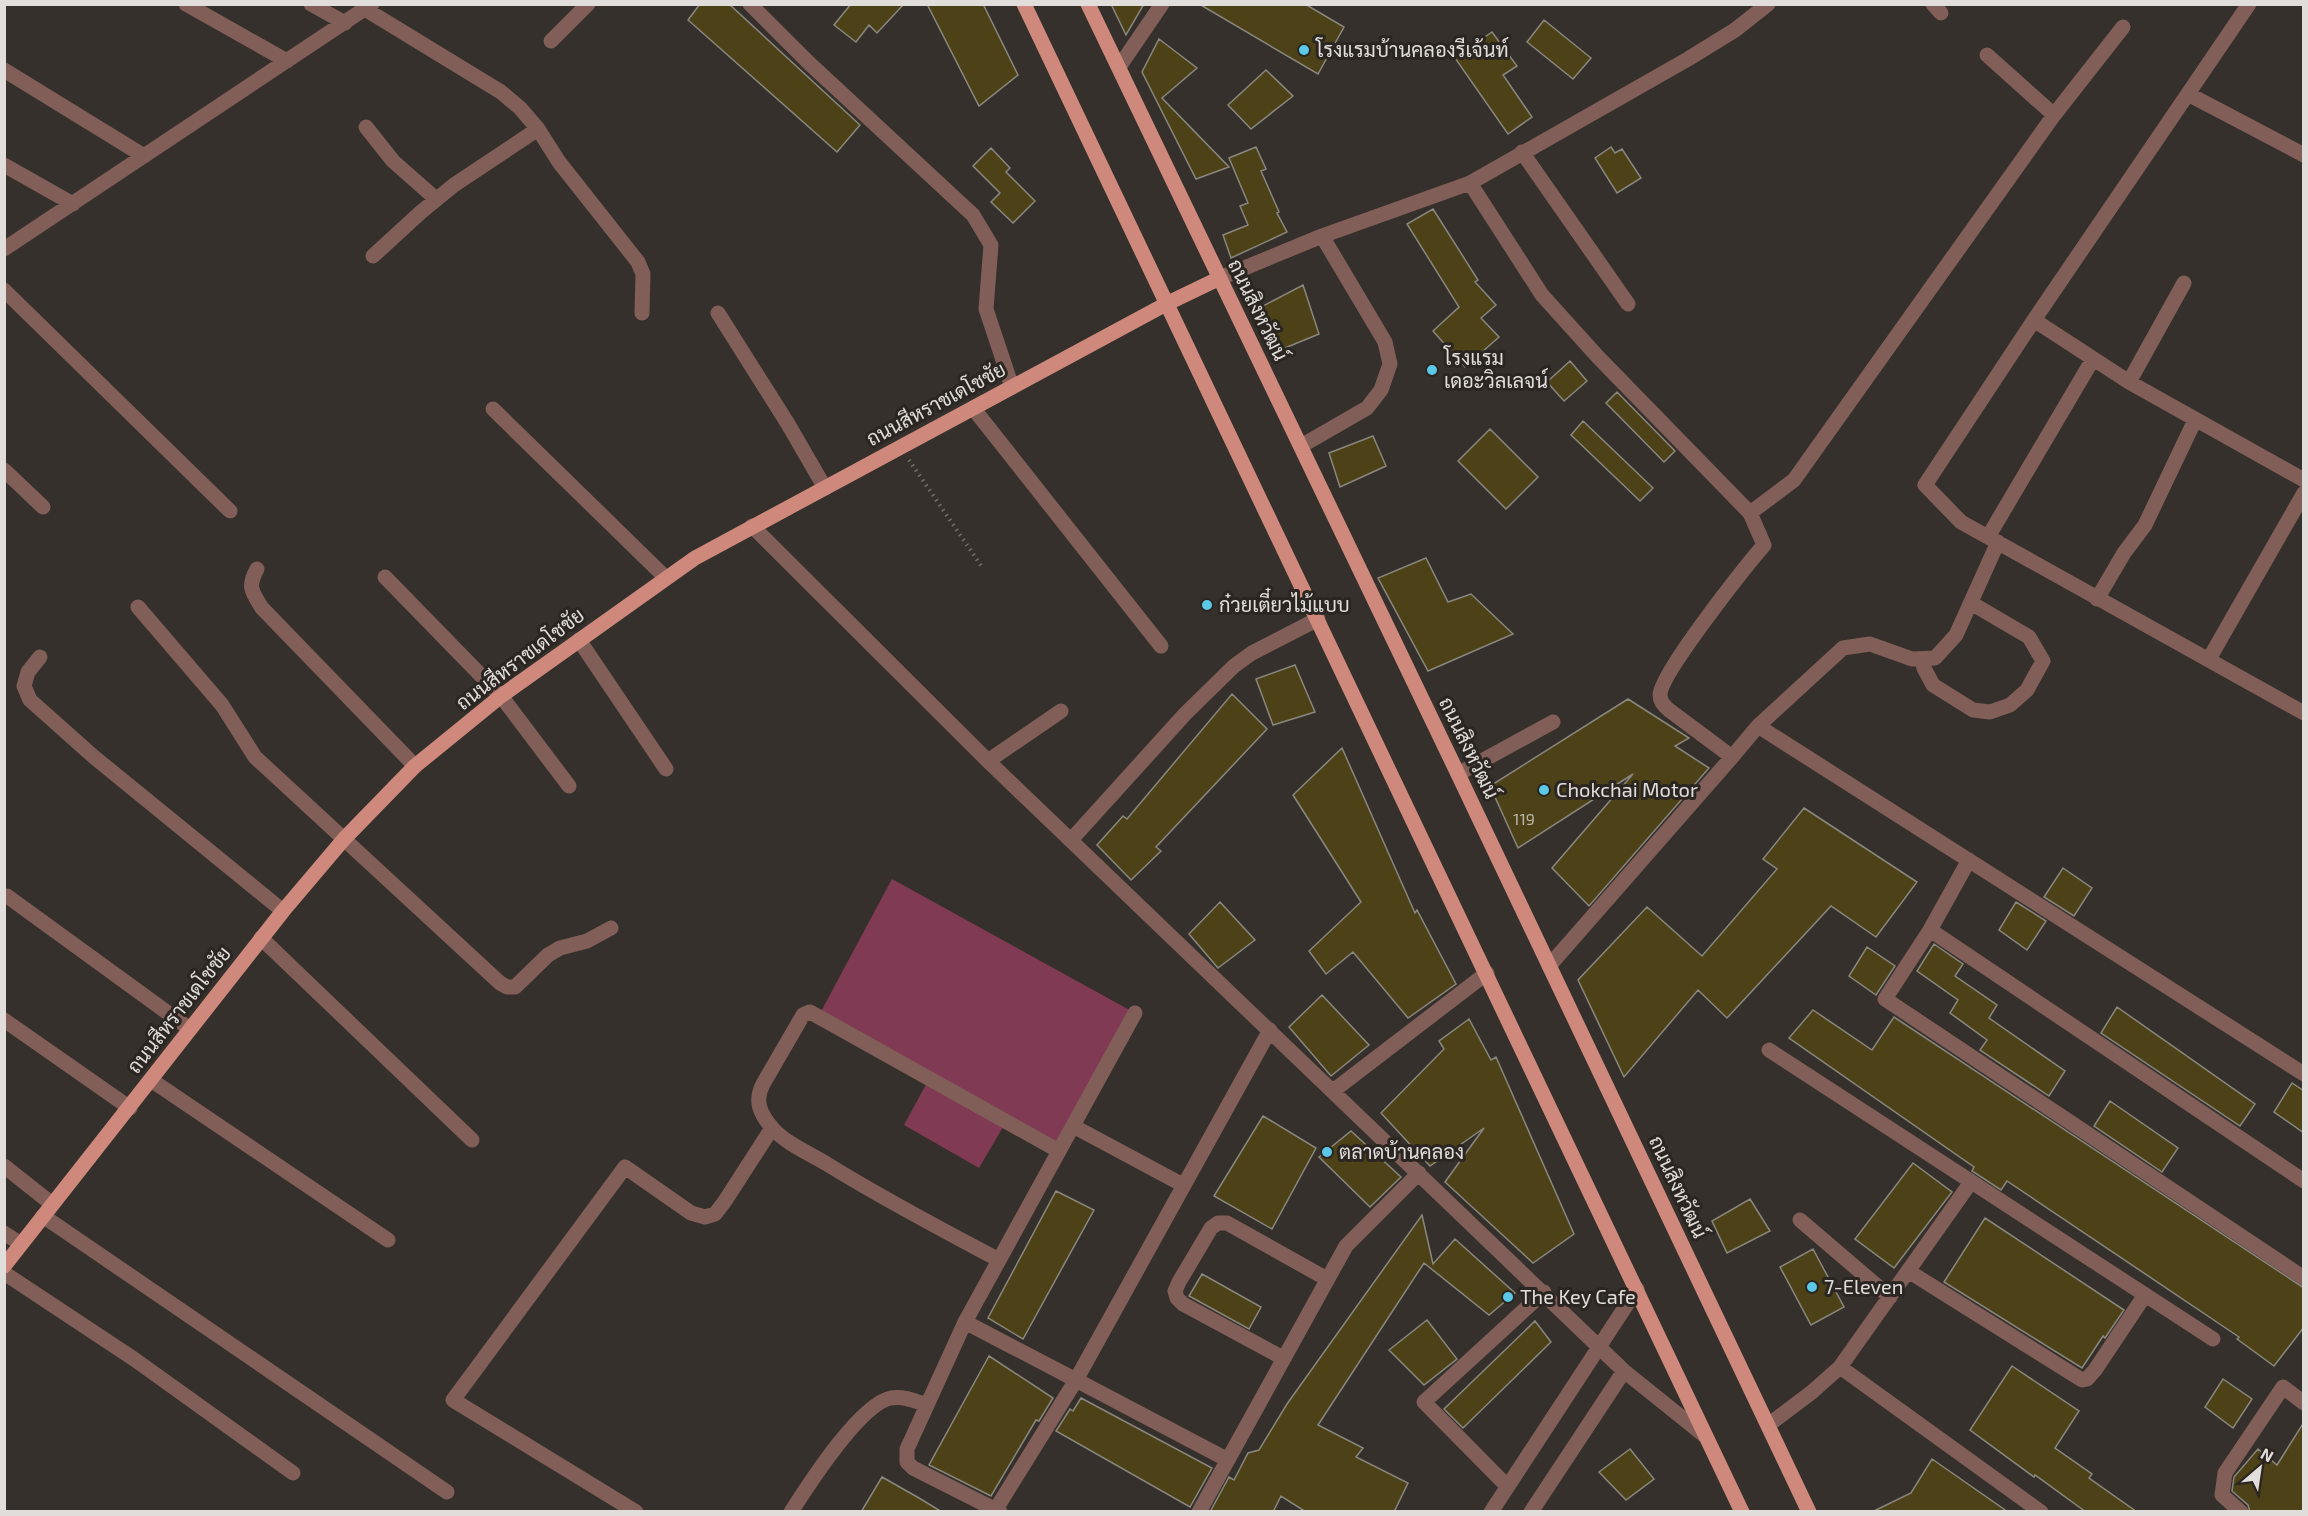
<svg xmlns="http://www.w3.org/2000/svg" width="2308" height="1516" font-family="'Exo 2',Sarabun,sans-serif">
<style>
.green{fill:#813a53}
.building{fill:#4d4217;stroke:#89877f;stroke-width:1.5}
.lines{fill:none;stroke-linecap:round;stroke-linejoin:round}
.path{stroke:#736e6a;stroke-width:4;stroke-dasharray:1.5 4.5;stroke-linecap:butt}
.minor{stroke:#815e58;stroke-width:15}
.major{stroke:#ce897c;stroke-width:15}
.poi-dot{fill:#5bc8e7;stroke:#2b2621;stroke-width:2}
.labels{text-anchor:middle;stroke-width:6;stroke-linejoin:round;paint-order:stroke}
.number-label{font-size:16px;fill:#bcb6a9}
.poi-label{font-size:20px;fill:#e1ddda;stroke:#2b2621;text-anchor:start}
.street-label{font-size:20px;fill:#e1ddda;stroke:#2b2621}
</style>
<rect width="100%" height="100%" fill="#35302b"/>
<path class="green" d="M892 879 1135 1013 1059 1151 1006 1122 979 1168 904 1125 929 1079 818 1017Z"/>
<path class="building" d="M700 4H729L860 125 837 152 688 20Z
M851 4H904L877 33 869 25 856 42 834 25Z
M927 4H983L1018 75 979 106Z
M1111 4H1144L1126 35Z
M1199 4H1305L1344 27 1318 74Z
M1544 20 1591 58 1573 79 1527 42Z
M1492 32 1517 66 1503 75 1532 117 1508 134 1455 58Z
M1159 39 1197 68 1162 98 1229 167 1196 179 1142 72Z
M1266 70 1293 96 1251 129 1228 105Z
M1256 147 1266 169 1261 171 1279 212 1277 213 1287 232 1231 258 1223 235 1248 225 1240 206 1248 203 1229 158Z
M1611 147 1615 153 1622 149 1641 178 1617 193 1595 158Z
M991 148 1010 168 1006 172 1035 201 1013 223 991 202 1000 193 973 166Z
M1433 209 1478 280 1475 282 1496 305 1481 318 1499 337 1465 367 1433 331 1459 307 1407 224Z
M1303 285 1319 334 1280 350 1261 307Z
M1570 361 1587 381 1564 401 1547 382Z
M1617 392 1675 451 1664 462 1606 403Z
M1583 421 1653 488 1640 501 1571 435Z
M1490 429 1538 477 1506 509 1458 461Z
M1373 436 1386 466 1340 487 1329 453Z
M1426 558 1448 602 1471 594 1513 634 1428 671 1378 578Z
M1295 665 1315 712 1273 725 1256 679Z
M1232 694 1267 729 1156 847 1161 851 1131 880 1097 845 1123 816 1127 819Z
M1628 699 1689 738 1675 746 1709 768 1589 906 1552 868 1633 774 1518 848 1490 786Z
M1342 748 1415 913 1417 910 1456 984 1408 1018 1353 952 1326 974 1309 951 1361 902 1293 795Z
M1804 808 1917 882 1876 937 1831 906 1727 1018 1698 990 1624 1077 1578 980 1647 907 1702 956 1777 869 1763 859Z
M2063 868 2092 888 2074 916 2044 897Z
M1220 902 1255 940 1218 968 1189 934Z
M2016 902 2046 921 2027 950 1999 930Z
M1934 944 1963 964 1955 976 1997 1005 1989 1018 2065 1071 2049 1096 1980 1050 1987 1040 1950 1013 1958 1000 1917 971Z
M1867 947 1895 966 1876 995 1849 976Z
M1322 995 1369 1045 1331 1076 1289 1027Z
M2117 1007 2255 1104 2240 1126 2101 1033Z
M1813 1010 1872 1050 1894 1017 2304 1288V1327L2274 1366 2237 1339 2239 1337 2007 1181 2001 1190 1972 1171 1974 1167 1789 1038Z
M1469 1019 1491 1060 1496 1057 1574 1234 1533 1263 1445 1182 1484 1128 1430 1166 1381 1113 1444 1049 1439 1041Z
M2292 1083 2304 1091V1133L2274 1112Z
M2110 1101 2178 1148 2162 1172 2094 1126Z
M1263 1116 1316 1148 1272 1229 1214 1196Z
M1351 1131 1401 1177 1370 1207 1319 1157Z
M1913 1163 1952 1192 1894 1268 1855 1239Z
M1056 1191 1094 1210 1023 1339 988 1318Z
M1750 1199 1770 1231 1727 1253 1712 1221Z
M1422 1215 1433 1264 1455 1239 1515 1293 1489 1315 1424 1263 1318 1425 1363 1448 1356 1457 1408 1483 1394 1512H1306L1281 1496 1273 1512H1210L1229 1477 1234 1480 1248 1453 1259 1450 1287 1404Z
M1985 1218 2124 1310 2105 1338 2103 1336 2082 1368 1944 1282Z
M1813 1249 1844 1307 1811 1325 1780 1267Z
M1202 1274 1261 1307 1249 1329 1189 1296Z
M1427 1320 1457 1359 1424 1385 1389 1350Z
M1535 1321 1551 1342 1463 1428 1444 1409Z
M989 1356 1053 1398 1039 1421 1036 1420 991 1496 929 1465Z
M2012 1366 2079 1411 2055 1448 2092 1474 2089 1478 2137 1512H2086L2035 1475 2034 1477 1970 1430Z
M2223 1379 2252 1399 2233 1428 2205 1407Z
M1081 1398 1212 1468 1190 1507 1056 1431 1070 1409 1073 1411Z
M2304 1422V1512H2250L2248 1505 2232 1491 2234 1477 2258 1449 2277 1465Z
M1630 1449 1654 1479 1626 1500 1599 1472Z
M1932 1459 2008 1512H1872L1911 1493Z
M882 1477 919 1498 942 1512H861Z"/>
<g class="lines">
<path class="path" d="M909 460 982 567"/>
<path class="minor" d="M186 4 287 61
M311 4 345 23
M750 4 809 63 973 215 991 245 986 309 1012 387
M1933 4 1941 13
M2249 4 2034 320 1925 485 1961 522 2304 713
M365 9 501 92 520 108 538 129 559 162 638 262 643 274 642 313
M551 41 588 4
M1987 55 2054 115
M1119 67 1162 4
M4 70 144 156
M2188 94 2304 155
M366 127 393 161 436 199
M1522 152 1628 304
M4 165 73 204
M1470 183 1542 295 1598 357 1750 513 1764 545C1746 566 1660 674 1660 695 1660 702 1664 706 1669 710L1732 757 1549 966
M4 249 372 4
M373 256 421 212 454 185 538 129
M1220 278 1322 236 1470 183 1688 59 1735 30 1768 4
M4 290 230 511
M718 313 788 424 825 488
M2034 320 2129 382 2304 480
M2129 382 2184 283
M973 408 1161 646
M493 409 666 578
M1301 446 1367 408 1381 390 1390 364 1385 342 1322 236
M4 470 43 507
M1750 513 1794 480 2054 115 2123 27
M752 526 988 761 1624 1371 1705 1436
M1988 537 2093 359
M257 569C247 587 252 592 262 608L415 766
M385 577 501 696 569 786
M2097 599 2124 553 2145 525 2195 420
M138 607 222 705 255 757 500 983 507 987H515L548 955 560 948 587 941 611 928
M579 640 666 769
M40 657 28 672 24 686 30 700 94 757 283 911
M1922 659 1924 668 1933 685 1973 710 1990 712 2010 705 2027 690 2043 661 2029 637 1971 603
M2209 659 2304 493
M1758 726 1843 648 1870 644 1912 659 1935 658 1956 635 1998 542
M1732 757 1758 726 2304 1074
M988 761 1061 711
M1458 774 1553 722
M1071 840 1185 714 1234 666 1252 653 1318 619
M1969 860 1930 930 1885 999 2304 1278
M4 897 7 896 190 1029
M1930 930 2304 1181
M261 938 472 1140
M4 1020 130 1108
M1769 1050 2213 1339
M151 1080 388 1240
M1333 1091 1487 973
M1073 1126 1183 1185
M4 1166 52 1204
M43 1216 447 1492
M1800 1220 1890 1297
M4 1233 21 1244
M999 1260C941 1229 883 1199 827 1164 809 1153 787 1144 773 1129 760 1114 754 1101 763 1084L803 1015 810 1012 1059 1151
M1908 1271 2082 1380 2087 1379 2095 1370 2145 1295
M4 1273 134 1359 293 1473
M965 1322 1076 1380 996 1509
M1283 1358 1183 1304 1177 1298 1175 1291 1179 1282 1211 1228 1218 1223H1227L1327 1279
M1840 1367 2041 1512
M1768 1425 1812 1392 1840 1367 1971 1182
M1228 1460 1076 1380 1270 1030
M1507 1486 1424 1402 1544 1292
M636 1512 453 1400 625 1167 691 1213 705 1217 715 1214 725 1201 772 1128
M791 1512C809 1484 860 1404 891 1398 904 1396 915 1401 927 1405
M1000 1512 913 1468 907 1462V1449L965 1322 1135 1013
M1199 1512 1346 1246 1419 1173
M1491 1512 1637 1289
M1531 1512 1624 1371
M2241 1512 2222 1495 2225 1473 2283 1387 2304 1403"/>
<path class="major" d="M1024 4 1742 1512
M1088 4 1458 774 1809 1512
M4 1266 283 911 344 839 415 766 501 696 695 558 1168 303 1220 278"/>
</g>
<g class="poi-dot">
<circle cx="1304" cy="50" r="6"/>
<circle cx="1432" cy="370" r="6"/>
<circle cx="1207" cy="605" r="6"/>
<circle cx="1544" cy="790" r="6"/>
<circle cx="1327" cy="1152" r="6"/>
<circle cx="1812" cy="1287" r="6"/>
<circle cx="1508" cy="1297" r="6"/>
</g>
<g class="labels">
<g class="number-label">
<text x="1524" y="825">119</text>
</g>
<g class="poi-label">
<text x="1316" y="57">โรงแรมบ้านคลองรีเจ้นท์</text>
<text x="1444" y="365">โรงแรม<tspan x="1444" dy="23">เดอะวิลเลจน์</tspan></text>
<text x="1219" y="612">ก๋วยเตี๋ยวไม้แบบ</text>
<text x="1556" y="797">Chokchai Motor</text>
<text x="1339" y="1159">ตลาดบ้านคลอง</text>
<text x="1824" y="1294">7-Eleven</text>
<text x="1520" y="1304">The Key Cafe</text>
</g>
<g class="street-label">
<text transform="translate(1258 310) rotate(64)" y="7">ถนนสิงหวัฒน์</text>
<text transform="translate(936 404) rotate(-28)" y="7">ถนนสีหราชเดโชชัย</text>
<text transform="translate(520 659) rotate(-37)" y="7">ถนนสีหราชเดโชชัย</text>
<text transform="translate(1469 748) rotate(64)" y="7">ถนนสิงหวัฒน์</text>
<text transform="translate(179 1010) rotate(-52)" y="7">ถนนสีหราชเดโชชัย</text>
<text transform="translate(1678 1187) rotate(65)" y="7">ถนนสิงหวัฒน์</text>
</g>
</g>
<rect width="2308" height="1516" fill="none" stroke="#e1ddda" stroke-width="12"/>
<g transform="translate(2260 1468) rotate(29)" stroke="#2b2621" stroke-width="4.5" paint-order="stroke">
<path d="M0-4.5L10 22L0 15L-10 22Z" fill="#e1ddda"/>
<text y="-9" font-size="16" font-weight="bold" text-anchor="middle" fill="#e1ddda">N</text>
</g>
</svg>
